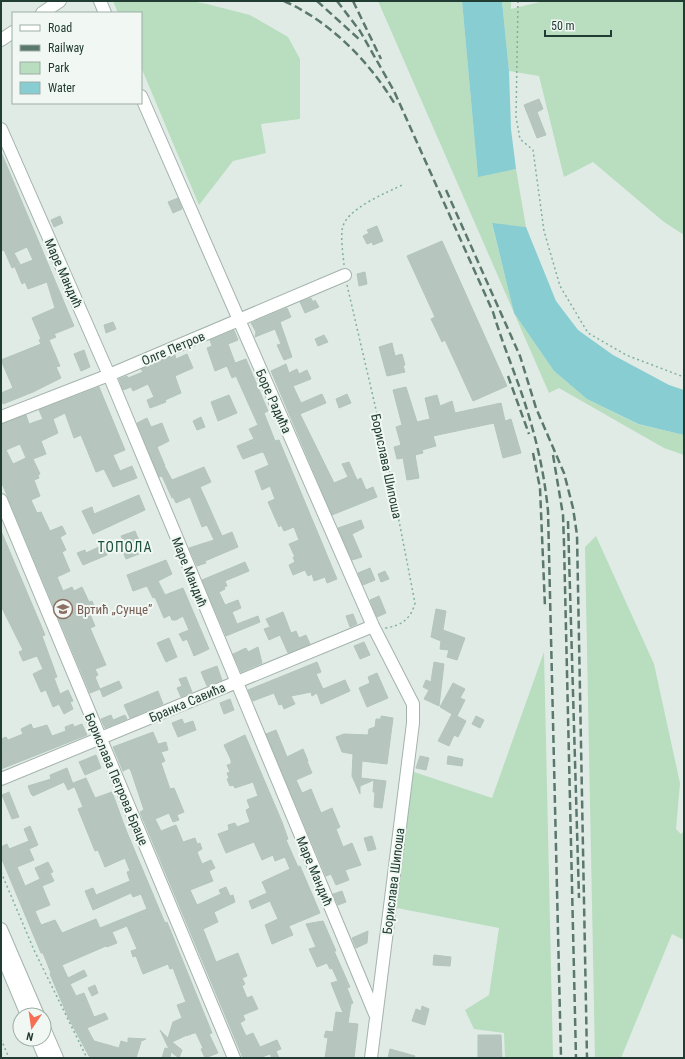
<svg xmlns="http://www.w3.org/2000/svg" width="685" height="1059" font-family="'Roboto Condensed',sans-serif">
<style>
.green{fill:#b9ddbf}
.water{fill:#87cdd2}
.building{fill:#b6c6be;stroke:#b3c5bc;fill-rule:evenodd}
.lines{fill:none;stroke-linecap:round;stroke-linejoin:round}
.minor-casing{stroke:#a3b3ac;stroke-width:14}
.path{stroke:#80b09d;stroke-width:1.5;stroke-dasharray:2 3;stroke-linecap:butt}
.minor{stroke:#fff;stroke-width:12}
.rail{stroke:#5b786e;stroke-width:2.5;stroke-dasharray:8 4;stroke-linecap:butt}
.labels{text-anchor:middle;stroke-width:4;stroke-linejoin:round;paint-order:stroke}
.street-label{font-size:13px;fill:#213c32;stroke:#f1f8f4}
.education-label{font-size:13px;fill:#785e54;stroke:#f1f8f4;text-anchor:start}
.neighbourhood-label{font-size:14px;letter-spacing:1px;fill:#1c4f3e;stroke:#f1f8f4}
</style>
<rect width="100%" height="100%" fill="#e0ebe6"/>
<path class="green" d="M113 1H191L207 4 250 15 288 37 300 59V119L261 124 266 153 233 161 199 205 141 67V13H118Z
M378 1H462L478 176 516 169 526 227 492 224 514 313 554 371 587 399 637 424 684 435V455L664 448 559 388 549 393Z
M502 1H511V9L544 1H684V235L664 222 593 162 564 177 539 76 509 71Z
M596 536 654 664 680 783 676 829 681 834 684 831V940L672 934 621 1058H595L585 547Z
M544 652 553 1058H505L504 1033 474 1029 465 1010 489 995 499 928 397 908 411 771 492 798Z"/>
<path class="water" d="M462 1H502L509 71 511 129 516 169 478 177Z
M492 223 526 227 556 301 578 330 613 355 669 385 684 390V435L638 424 587 399 554 371 514 313Z"/>
<path class="building" d="M539 99 543 109 537 112 546 135 537 138 524 105Z
M1 152 74 326 54 334 56 337 49 340 60 366 56 367 61 378 33 392 3 404 1 393 13 388 1 360 41 344 39 340 41 339 32 318 55 308 47 282 28 289 25 282 22 284 15 267 33 260 27 247 14 253 20 264 12 268 4 250 1 251Z
M178 198 182 209 173 213 168 202Z
M60 216 63 223 54 227 51 220Z
M377 226 383 241 373 245 372 242 367 244 363 236 369 233 367 230Z
M442 241 507 386 473 401 445 340 442 342 431 319 435 317 407 256Z
M365 272 367 284 359 286 357 274Z
M311 298 313 302 315 300 319 307 305 313 300 302Z
M287 308 291 317 280 322 292 357 284 360 277 345 281 344 275 329 255 337 256 332 251 323Z
M113 322 116 329 106 333 104 325Z
M234 330 238 340 228 344 235 363 246 359 268 411 264 413 275 441 279 440 337 579 327 583 325 577 314 581 312 574 308 576 305 570 293 575 289 565 295 562 293 557H295L289 544 299 540 294 527 284 531 281 525 279 527 268 502 275 499 270 486 262 490 255 471 269 465 264 453 262 452 243 459 241 455 237 446 254 439 249 429 258 425 236 376 232 378 227 366 215 371 207 348 212 346 210 340Z
M324 335 328 342 318 346 315 339Z
M392 343 395 356 402 354 405 365 403 366 405 372 387 376 379 347Z
M84 350 90 367 81 371 74 354Z
M187 354 193 368 175 376 181 393 165 400 166 402 150 408 147 400 154 397 148 384 133 391 131 387 123 390 119 379 127 376 128 378 143 372 141 369 175 355 176 359Z
M286 364 289 373 297 369 299 374 307 370 311 379 293 386 301 403 322 394 326 403 300 414 334 483 348 477 342 464 349 462 357 480 361 478 366 490 373 487 377 497 332 515 271 371Z
M99 387 125 450 113 455 120 471 132 466 137 478 113 487 104 469 96 472 81 435 74 438 65 413 53 419 58 433 41 441 46 454 33 459 40 474 38 475 39 478 34 480 40 496 31 500 37 513 41 512 50 531 62 526 66 534 60 537 66 550 62 552 70 571 57 577 63 591 72 587 74 591 82 587 89 602 92 601 95 609 89 612 95 626 90 628 106 665 95 669 98 675 95 677 100 689 90 693 1 481V424L26 415 29 424 43 419 39 410ZM20 444 26 458 13 464 6 450Z
M406 387 417 422 430 419 425 398 437 395 440 406 452 401 455 413 501 403 505 421 511 419 521 453 503 458 494 423 433 436 436 446 422 450 423 453 415 455 419 478 407 480 403 458 397 459 394 447 401 445 396 427 402 425 393 390Z
M347 394 351 403 339 408 336 399Z
M229 395 237 413 218 421 211 402Z
M201 417 205 427 197 430 193 421Z
M147 418 151 427 162 423 169 441 157 447 165 466 163 468 165 467 172 480 204 467 211 482 200 487 206 500 222 536 232 532 238 547 205 561 206 563 197 566 189 548 214 540 207 525 202 527 190 497 176 503 173 497 172 498 162 476 159 477 137 423Z
M139 495 145 510 93 534 82 511 92 507 94 514Z
M361 520 364 528 352 534 362 557 352 560 338 528Z
M1 531 45 635 42 636 57 677 54 678 60 694 68 690 73 701 70 702 73 709 64 714 59 704 53 707 46 690 41 692 33 674 43 669 37 656 23 661 19 652 23 650 1 606Z
M135 531 144 552 126 559 122 549 121 543 124 542 121 536Z
M103 545 107 555 83 565 77 553 85 550 86 553Z
M166 560 172 574 158 581 165 595 183 588 209 649 194 656 187 639 183 641 179 634 189 630 183 616 176 620H172L170 615 164 618 155 597 153 598 147 586 133 591 127 575Z
M245 562 249 571 225 581 227 586 224 587 225 589 219 592 225 605 238 600 241 608 232 612 237 624 258 616 260 622 226 636 202 580Z
M370 568 375 580 363 585 358 573Z
M385 571 389 579 381 582 378 574Z
M379 596 386 613 377 617 370 600Z
M436 609 446 611 443 630 465 638 457 660 447 657 449 650 440 649 441 641 431 637Z
M283 612 291 633 296 631 299 638 306 635 310 644 288 653 280 635 269 640 264 629 270 627 266 619Z
M353 614 357 624 350 627 346 616Z
M169 638 177 657 166 662 157 643Z
M364 642 370 655 360 659 354 646Z
M258 647 262 663 241 672 233 654 246 648 248 652Z
M317 662 321 672 316 674 323 689 345 680 350 691 321 704 317 693 312 696 311 692 291 696 295 704 284 709 282 704 279 705 274 693 253 701 248 690Z
M434 662 444 664 439 706 424 699 429 690 423 687 426 680 431 682Z
M217 666 222 680 207 686 201 672Z
M377 673 388 698 367 707 359 688 370 683 368 677Z
M186 677 192 692 181 697 177 688 182 686 179 679Z
M119 681 122 688 103 697 100 689Z
M453 683 465 689 460 698 465 700 457 716 466 721 458 737 454 735 449 746 438 741 452 714 440 707Z
M158 691 163 704 130 718 124 705Z
M230 699 234 710 224 714 220 703Z
M111 715 113 720 125 715 127 719 105 728 101 719Z
M381 716 393 718 387 764 362 761 361 778 386 781 382 808 374 807 375 792H373L374 780 360 786V794L352 776 353 754 342 752 336 737 344 734 368 735 369 729 375 727 376 719H381Z
M476 716 484 720 480 728 472 724Z
M182 719 184 724 193 721 196 730 178 737 172 723Z
M31 724 33 729 47 725 52 736 66 731 65 727 73 724 74 727 82 724 87 735 1 769V749L3 748 1 739 6 737 8 740 23 734 21 729Z
M276 730 287 757 303 749 308 761H307L312 773 296 780 302 793 311 789 321 813 332 808 340 827 336 829 343 847 352 843 361 865 345 870 349 880 336 885 331 874 326 876 266 734Z
M153 732 158 744 166 742 168 750 161 752 165 761 161 763 170 789 174 788 184 812 177 815 179 820 173 822 169 813 155 819 161 831 176 825 183 842 195 838 197 844 200 843 202 849 197 852 202 864 211 860 215 868 209 871 213 881 190 890 197 905 221 894 219 890 226 887 230 896 233 895 235 902 214 912 218 922 203 929 216 962 238 953 247 976 242 978 245 984 242 986 247 998 252 996 258 1009 243 1015 245 1020 240 1023 246 1036 253 1033 260 1047 277 1040 281 1049 276 1051 279 1058H272L270 1054 259 1058H243L140 812 144 810 131 771 129 768 123 771 113 747Z
M245 735 282 822 288 839 286 840 298 867 300 866 320 913 289 926 293 935 272 944 265 925 278 919 270 901 252 909 249 901 267 893 262 882 290 869 285 857 275 861 273 855 262 860 254 842 226 853 218 834 229 830 228 825 235 823 237 827 250 822 246 810 250 808 247 800 258 796 253 782 235 788 233 785 230 786 227 779 229 778 227 773 230 772 227 765 231 764V760L224 745Z
M96 755 101 768 85 775 79 762Z
M420 756 429 758 426 770 416 768Z
M448 756 463 759 462 766 447 764Z
M67 768 74 787 68 790 64 782 33 796 31 794 28 786 51 779 50 775Z
M86 778 95 798 112 792 126 830 165 923 167 922 212 1033 209 1034 218 1053 205 1058 201 1049 203 1048 196 1033H194L186 1036V1034L185 1036 172 1042 182 1050 179 1058 171 1052 170 1058H162L165 1048 169 1049 160 1030 168 1038 173 1022 182 1018 177 1005 186 1002 173 968 170 969 168 964 143 974 136 956 133 957 131 951 137 949 127 926 112 932 117 943 107 947 106 946 62 965 68 978 84 970 87 976 70 984 76 996 84 993 94 1017 105 1013 108 1019 87 1028 94 1041 119 1048 121 1041 128 1043V1038L146 1039 139 1042H141L136 1058H96L89 1056 68 1017 50 974 51 973 43 953H41L1 857V847L7 844 9 849 29 841 24 829 30 826 38 845 29 849 34 860 17 867 25 886 40 879 35 868 48 862 53 872 50 873 54 881 42 886 50 905 35 911 41 925 55 920 62 933 96 919 100 928 147 909 141 894 133 897 131 893 93 910 85 891 93 888 96 895 130 881 127 872 130 871 125 858 105 867 98 850 95 851 78 809 83 807 73 783Z
M9 792 19 817 12 819 2 795Z
M372 836 376 849 368 851 364 838Z
M342 891 346 902 338 905 333 894Z
M323 921 336 951H334L350 987 347 988 353 1003 351 1004 348 1023 358 1024 354 1058H325L328 1038 324 1037 326 1031 333 1032 336 1012 343 1013 331 983 338 981 332 968 330 969 327 963 317 967 309 949 316 947 306 924Z
M368 931 367 943 356 948 352 938Z
M434 955 451 957 450 966 433 965Z
M95 985 98 993 92 996 88 988Z
M422 1006 429 1009 425 1025 412 1021 416 1009 421 1011Z
M478 1035H501L502 1058H478Z
M390 1049 415 1056 414 1058H388Z"/>
<g class="lines">
<g class="minor-casing">
<path id="minor" d="M100 1 105 13
M42 13 60 1
M1 40 13 32
M141 96 373 626 413 704V723L371 1058
M1 129 109 375 375 1014
M1 417 109 375 345 275
M1 500 234 1058
M1 779 373 626
M1 929 38 1015
M1 953 27 1015
M44 1028 57 1058
M37 1039 45 1058"/>
</g>
<path class="path" d="M518 1 516 117 520 139 533 150 544 231 560 286 588 333 626 355 684 377
M344 265C343 254 341 242 342 231 343 209 387 193 404 184
M347 285 384 444 415 603C411 619 401 626 385 628
M1 872 34 950 87 1058
M1 1039 9 1058"/>
<use href="#minor" class="minor"/>
<path class="rail" d="M284 1C331 22 370 62 396 106
M317 1 360 40
M337 1 360 31 394 91 493 312C504 349 520 384 530 420 539 450 545 480 548 511L561 1058
M353 1 381 59
M446 190 520 356 536 408 564 473 573 508 577 535 587 1058
M508 376 529 434
M533 453 540 488 545 607
M553 455 563 515 564 544 576 1058
M568 521 579 898"/>
</g>
<defs>
<g id="school-ring" transform="scale(1)"><circle r="9.5" fill="#f1f8f4" stroke="#8d6e63" stroke-width="1.5"/><path d="M0-5L7-2L0 1L-7-2ZM-4 1L0 2.5L4 1V4Q0 6-4 4Z" fill="#8d6e63"/></g>
</defs>
<g fill-rule="evenodd">
<use href="#school-ring" x="63" y="609"/>
</g>
<g class="labels">
<g class="street-label">
<text transform="translate(64 273) rotate(66)" y="5">Маре Мандић</text>
<text transform="translate(173 348) rotate(-23)" y="5">Олге Петров</text>
<text transform="translate(274 401) rotate(66)" y="5">Боре Радића</text>
<text transform="translate(387 466) rotate(78)" y="5">Борислава Шипоша</text>
<text transform="translate(190 572) rotate(68)" y="5">Маре Мандић</text>
<text transform="translate(187 702) rotate(-23)" y="5">Бранка Савића</text>
<text transform="translate(117 779) rotate(67)" y="5">Борислава Петрова Браце</text>
<text transform="translate(315 871) rotate(67)" y="5">Маре Мандић</text>
<text transform="translate(393 881) rotate(-83)" y="5">Борислава Шипоша</text>
</g>
<g class="education-label">
<text x="77" y="614">Вртић „Сунце”</text>
</g>
<g class="neighbourhood-label">
<text x="125" y="552">ТОПОЛА</text>
</g>
</g>
<rect width="685" height="1059" fill="none" stroke="#213c32" stroke-width="4"/>
<rect x="12" y="12" width="130" height="92" fill="#f1f8f4" stroke="#9eada6"/>
<rect x="20" y="25" width="20" height="6" fill="#ffffff" stroke="#9eada6"/>
<text x="48" y="32" font-size="12" fill="#213c32">Road</text>
<rect x="20" y="45" width="20" height="6" fill="#5b786e" stroke="#9eada6"/>
<text x="48" y="52" font-size="12" fill="#213c32">Railway</text>
<rect x="20" y="62" width="20" height="12" fill="#b9ddbf" stroke="#9eada6"/>
<text x="48" y="72" font-size="12" fill="#213c32">Park</text>
<rect x="20" y="82" width="20" height="12" fill="#87cdd2" stroke="#9eada6"/>
<text x="48" y="92" font-size="12" fill="#213c32">Water</text>
<g transform="translate(32 1027) rotate(193)"><circle r="19" fill="#f1f8f4" stroke="#9eada6"/>
<path d="M0-3L7 15L0 10L-7 15Z" fill="#f46f56"/>
<text y="-6" font-size="11" font-weight="bold" text-anchor="middle" fill="#213c32">N</text>
</g>
<path d="M545 30v6h66v-6" fill="none" stroke="#213c32" stroke-width="2"/>
<text x="551" y="30" font-size="12" fill="#213c32" stroke="#f1f8f4" stroke-width="3" paint-order="stroke">50 m</text>
</svg>
